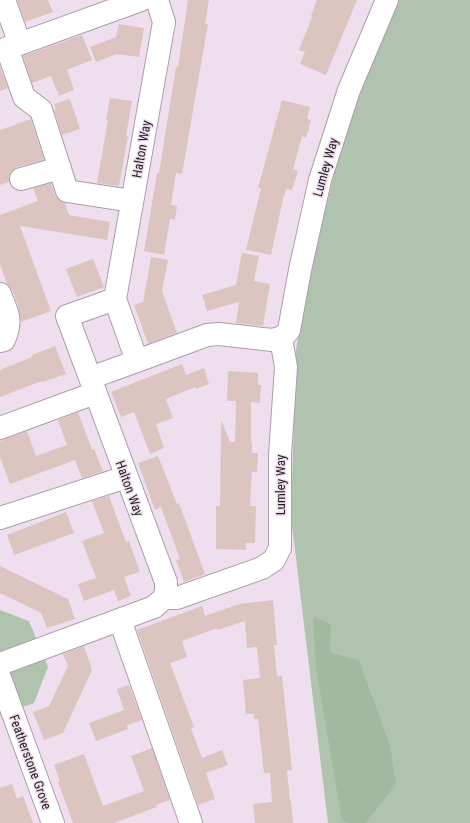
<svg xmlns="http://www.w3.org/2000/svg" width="470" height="823" font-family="'Roboto Condensed',sans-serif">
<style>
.green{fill:#b0c3af}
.forest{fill:#a1ba9f}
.building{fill:#dcc4c0}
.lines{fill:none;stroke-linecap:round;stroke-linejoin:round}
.minor-casing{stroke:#ad9dac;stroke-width:24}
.minor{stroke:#fff;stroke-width:22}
.labels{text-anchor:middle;stroke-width:3;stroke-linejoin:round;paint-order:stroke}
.street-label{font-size:13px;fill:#262026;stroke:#efdfee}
</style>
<rect width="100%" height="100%" fill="#efdfee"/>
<path class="green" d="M398 0H470V823H328L291 517 296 349 318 238 345 131 378 43Z
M0 610 29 621 48 667 34 703 0 715Z"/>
<path class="forest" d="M313 617 331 624 330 653 359 660 390 746 396 784 366 823H350L342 821 316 667Z"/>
<path class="building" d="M17 0H48L53 12 25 22Z
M188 0H209L205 24H208L182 174 176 173 171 205 177 206 175 220 170 219 164 255 144 251 157 173H159L176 67H178Z
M317 0H357L326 75 300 64 305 52 299 50 312 17 311 16Z
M119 24 144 28 139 57 117 54 96 62 90 47 116 37Z
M82 35 92 60 67 70 74 90 59 96 51 76 32 83 23 56Z
M0 67 8 88 0 91Z
M110 98 132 101 126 136H128L119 186 97 183 108 120H106Z
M70 99 80 129 62 135 54 110 56 109 54 104Z
M282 100 310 107 307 119 311 120 306 138 302 136 293 169 298 171 292 190 286 189 285 195 284 194 271 255 246 250 261 188H258Z
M31 119 44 160 17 167 12 171 9 176V182L0 185V130Z
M51 183 55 195 59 200 65 203 69 215 110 222 107 240 20 226 51 311 21 322 17 302 12 289 7 284 0 264V215L38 201 33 188Z
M242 253 259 256 254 281 270 284 263 326 236 323 239 302 207 311 202 295 236 285Z
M151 257 168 260 162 291 177 333 148 344 134 305 143 302Z
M93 259 104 287 77 297 66 269Z
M55 346 66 374 43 382 42 381 0 397V370L32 357V355Z
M182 364 186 375 204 368 209 384 196 389 195 387 166 399 173 418 156 424 164 448 150 454 134 412 121 417 111 392Z
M228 371 258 373V385H261L260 403 251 402V443H252V453H258L257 472H252L250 506H256L255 543H246V550L216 549V506H220L221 422H222L230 442H235L236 401H227Z
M78 412 92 450 94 449 103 471 82 478 75 460 10 484 0 457V441L27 431 36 456 67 445 58 420Z
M158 456 177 504 179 503 205 574 184 582 176 560 180 559 161 507 155 510 138 463Z
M109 496 126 542 129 541 140 572 124 577 131 596 118 601 114 590 84 601 78 584 96 578 82 541 104 533 92 501Z
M66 512 74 533 14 555 7 535Z
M0 566 68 599 75 619 47 628 41 613 0 593Z
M273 600 277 645H274L277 676H282L292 770 287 771 290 801 291 800 293 823H255L253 804 272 802 270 773H264L258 719H254V714H246L243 680 260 678 257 647 247 648 245 621 217 630V628L182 641 187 657 170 663 194 727 191 728 202 758 222 750 228 765 206 773 215 799 198 805 137 630 202 606 205 616 239 604Z
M84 646 92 670 63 733 44 740 33 712 49 706 68 666 63 654Z
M129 685 142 720 127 725 128 729 96 741 89 723 124 710 117 689Z
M152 748 170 800 156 805 157 807 114 823H73L58 782 60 781 54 765 84 754 103 806 144 791 131 756Z
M12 784 17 799 23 796 33 823H0V788Z"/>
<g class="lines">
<g class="minor-casing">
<path id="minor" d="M4 0 20 44
M7 48 24 97 41 110 67 191 132 201
M0 51 141 0
M21 179 60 168
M0 294C7 313 13 319 4 340L0 341
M115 299 67 316 166 582V591L164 598
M137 361 207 335 219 334 272 340C280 338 284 337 289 330L300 270 320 180 349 90 387 0
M90 378 137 361 115 299 164 22 157 0
M0 428 95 393
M0 518 126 477
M120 620 191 823
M0 664 154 607 164 598H177L262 568 274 560 280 548V455L286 367 281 338
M0 678 53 823"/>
</g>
<use href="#minor" class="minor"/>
</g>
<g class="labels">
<g class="street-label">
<text transform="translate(141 149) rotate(-80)" y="5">Halton Way</text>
<text transform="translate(325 167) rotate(-74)" y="5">Lumley Way</text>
<text transform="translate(280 485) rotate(-90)" y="5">Lumley Way</text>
<text transform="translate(130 488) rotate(70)" y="5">Halton Way</text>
<text transform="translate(31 762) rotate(70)" y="5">Featherstone Grove</text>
</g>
</g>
</svg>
